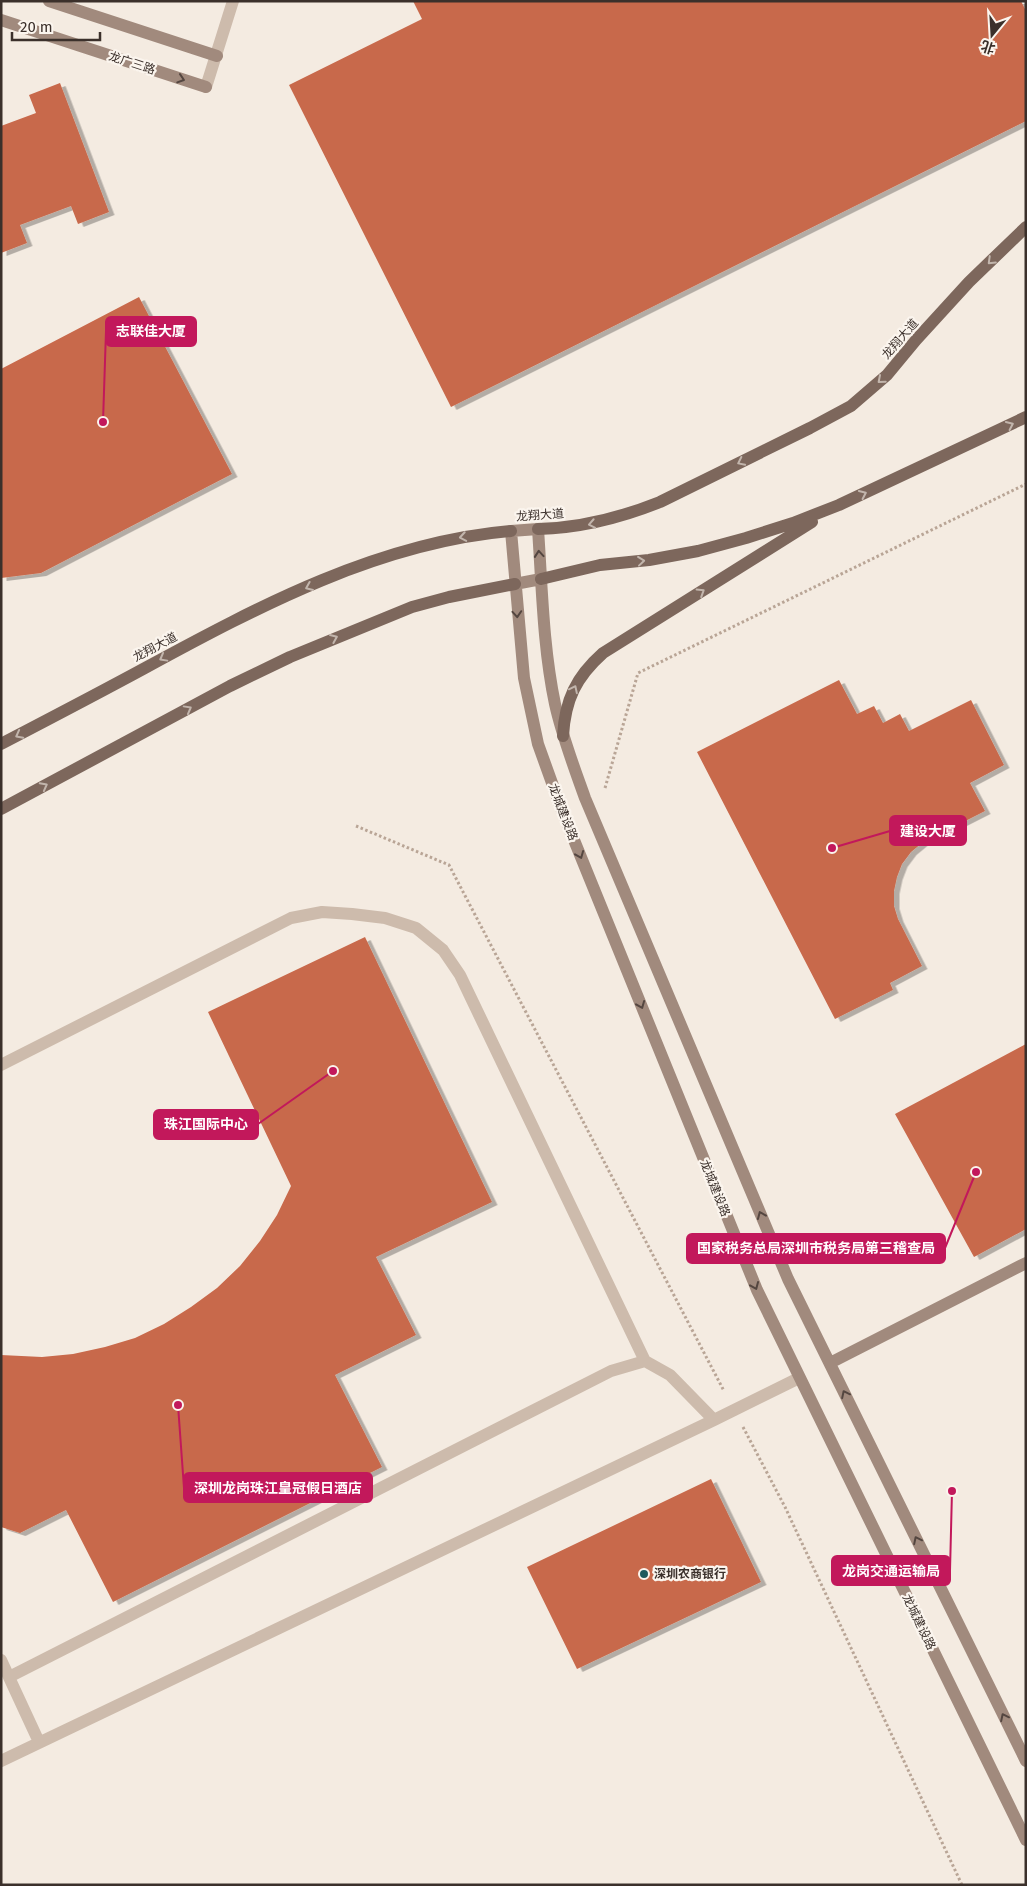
<svg xmlns="http://www.w3.org/2000/svg" width="1027" height="1886" font-family="'Fira Sans','Noto Sans SC',sans-serif">
<style>
.building{fill:#c8694b;filter:url(#shadow)}
.lines{fill:none;stroke-linecap:round;stroke-linejoin:round}
.path{stroke:#b9a596;stroke-width:3;stroke-dasharray:2.5 2.5;stroke-linecap:butt}
.lane{stroke:#cdbbac;stroke-width:12}
.secondary{stroke:#a18a7d;stroke-width:12}
.primary{stroke:#7d675c;stroke-width:12}
.oneway{stroke:#544640}
.oneway2{stroke:#c2b5ac}
.poi-dot{fill:#1f5a5e;stroke:#fbf5ee;stroke-width:2}
.labels{text-anchor:middle;stroke-width:4.5;stroke-linejoin:round;paint-order:stroke}
.street-label{font-size:12px;fill:#3b302b;stroke:#fbf5ee}
.poi-label{font-size:12px;font-weight:bold;fill:#3b302b;stroke:#fbf5ee;text-anchor:start}
.leader{fill:none;stroke:#c2185b;stroke-width:2}
.callout-dot{fill:#c2185b;stroke:#fbf5ee;stroke-width:2}
.callout{fill:#c2185b;stroke:#c2185b;stroke-width:2}
.callout-label{font-size:14px;text-anchor:middle;font-weight:bold;fill:#fff}
</style>
<defs>
<filter id="shadow"><feDropShadow dx="5.5" dy="3" stdDeviation="0" flood-color="#0004"/></filter>
</defs>
<rect width="100%" height="100%" fill="#f4ebe1"/>
<path class="building" d="M413 1H1021L1026 11V121L451 407 289 85 422 19Z
M60 83 109 212 78 224 71 206 20 225 27 243 1 253V126L36 113 29 95Z
M139 297 232 474 41 573 1 578V369Z
M839 680 857 714 874 706 883 723 900 714 909 731 971 700 1004 765 970 783 985 811 922 843 911 852 902 864 897 877 894 891V906L898 919 922 966 890 983 893 990 835 1019 697 752Z
M365 937 492 1202 376 1257 416 1335 335 1375 382 1467 113 1602 66 1510 20 1533 1 1527V1355L42 1357 73 1354 105 1347 135 1338 164 1324 191 1307 217 1288 240 1266 260 1241 277 1215 291 1186 208 1012Z
M1026 1044V1229L974 1257 895 1114Z
M711 1479 761 1582 577 1669 527 1567Z"/>
<g class="lines">
<path class="path" d="M605 788 638 673 1026 484
M356 826 449 865 724 1391
M743 1427 785 1507 962 1885"/>
<path class="lane" d="M206 87 233 1
M1 1065 291 918 322 912 352 914 385 918 416 928 443 950 460 975 645 1361
M1 1660 39 1742
M9 1677 611 1371 645 1361 670 1375 714 1420
M1 1761 714 1420 799 1378"/>
<path class="secondary" d="M49 1 217 56
M1 20 206 87
M515 584 541 579
M830 1363 1026 1263
M1026 1761 788 1279 585 798C574 767 562 736 555 704 543 647 542 587 538 529L511 531 524 678 538 744 561 808 757 1290 1026 1840"/>
<path class="primary" d="M538 529C581 528 620 518 660 502L810 428 851 406 887 375 916 340 969 282 1026 227
M541 579 600 565 649 560 698 551 746 538 793 523 839 505 1026 417
M563 736C565 700 576 677 603 653L812 522
M1 744C49 719 97 694 145 668 259 606 380 542 511 531
M1 809 230 686 290 657 412 607 449 597 515 584"/>
</g>
<defs><path id="oneway-chevron" d="M-2-3.5L2.5 0L-2 3.5" fill="none" stroke-width="1.6" stroke-linecap="round" stroke-linejoin="round" transform="scale(1.25)"/></defs>
<g class="oneway">
<use href="#oneway-chevron" transform="translate(181 79) rotate(18)"/>
<use href="#oneway-chevron" transform="translate(539 554) rotate(-95)"/>
<use href="#oneway-chevron" transform="translate(517 614) rotate(86)"/>
<use href="#oneway-chevron" transform="translate(580 855) rotate(68)"/>
<use href="#oneway-chevron" transform="translate(641 1005) rotate(68)"/>
<use href="#oneway-chevron" transform="translate(761 1215) rotate(-113)"/>
<use href="#oneway-chevron" transform="translate(755 1286) rotate(67)"/>
<use href="#oneway-chevron" transform="translate(845 1394) rotate(-116)"/>
<use href="#oneway-chevron" transform="translate(917 1540) rotate(-116)"/>
<use href="#oneway-chevron" transform="translate(1004 1717) rotate(-116)"/>
</g>
<g class="oneway2">
<use href="#oneway-chevron" transform="translate(991 261) rotate(136)"/>
<use href="#oneway-chevron" transform="translate(881 380) rotate(139)"/>
<use href="#oneway-chevron" transform="translate(1010 425) rotate(-25)"/>
<use href="#oneway-chevron" transform="translate(741 462) rotate(154)"/>
<use href="#oneway-chevron" transform="translate(863 494) rotate(-25)"/>
<use href="#oneway-chevron" transform="translate(592 524) rotate(169)"/>
<use href="#oneway-chevron" transform="translate(463 537) rotate(170)"/>
<use href="#oneway-chevron" transform="translate(641 561) rotate(-6)"/>
<use href="#oneway-chevron" transform="translate(309 587) rotate(157)"/>
<use href="#oneway-chevron" transform="translate(701 592) rotate(-32)"/>
<use href="#oneway-chevron" transform="translate(334 638) rotate(-23)"/>
<use href="#oneway-chevron" transform="translate(163 658) rotate(151)"/>
<use href="#oneway-chevron" transform="translate(574 689) rotate(-64)"/>
<use href="#oneway-chevron" transform="translate(188 709) rotate(-29)"/>
<use href="#oneway-chevron" transform="translate(19 735) rotate(152)"/>
<use href="#oneway-chevron" transform="translate(44 786) rotate(-28)"/>
</g>
<circle class="poi-dot" cx="644" cy="1574" r="5"/>
<g class="labels">
<g class="street-label">
<text transform="translate(132 63) rotate(18)" y="4">龙广三路</text>
<text transform="translate(900 339) rotate(-49)" y="4">龙翔大道</text>
<text transform="translate(540 515) rotate(-4)" y="4">龙翔大道</text>
<text transform="translate(155 647) rotate(-28)" y="4">龙翔大道</text>
<text transform="translate(563 812) rotate(69)" y="4">龙城建设路</text>
<text transform="translate(715 1188) rotate(68)" y="4">龙城建设路</text>
<text transform="translate(919 1622) rotate(64)" y="4">龙城建设路</text>
</g>
<g class="poi-label">
<text x="654" y="1578">深圳农商银行</text>
</g>
</g>
<path class="leader" d="M103 422L106 331M832 848L890 831M333 1071L258 1124M976 1172L945 1248M178 1405L184 1488M952 1491L950 1571"/>
<g class="callout-dot">
<circle cx="103" cy="422" r="5"/>
<circle cx="832" cy="848" r="5"/>
<circle cx="333" cy="1071" r="5"/>
<circle cx="976" cy="1172" r="5"/>
<circle cx="178" cy="1405" r="5"/>
<circle cx="952" cy="1491" r="5"/>
</g>
<g class="callout">
<rect x="106" y="317" width="90" height="29" rx="5"/>
<rect x="890" y="816" width="76" height="29" rx="5"/>
<rect x="154" y="1110" width="104" height="29" rx="5"/>
<rect x="687" y="1234" width="258" height="29" rx="5"/>
<rect x="184" y="1473" width="188" height="29" rx="5"/>
<rect x="832" y="1556" width="118" height="29" rx="5"/>
</g>
<g class="callout-label">
<text x="151" y="336">志联佳大厦</text>
<text x="928" y="836">建设大厦</text>
<text x="206" y="1129">珠江国际中心</text>
<text x="816" y="1253">国家税务总局深圳市税务局第三稽查局</text>
<text x="278" y="1493">深圳龙岗珠江皇冠假日酒店</text>
<text x="891" y="1576">龙岗交通运输局</text>
</g>
<rect width="1027" height="1886" fill="none" stroke="#3b302b" stroke-width="5"/>
<g transform="translate(992 35) rotate(198)" stroke="#fbf5ee" stroke-width="4" paint-order="stroke">
<path d="M0-4L9 19L0 12L-9 19Z" fill="#3b302b"/>
<text y="-8" font-size="14" font-weight="bold" text-anchor="middle" fill="#3b302b">北</text>
</g>
<path d="M12 32v8h88v-8" fill="none" stroke="#3b302b" stroke-width="2.5"/>
<text x="20" y="32" font-size="15" fill="#3b302b" stroke="#fbf5ee" stroke-width="4" paint-order="stroke">20 m</text>
</svg>
